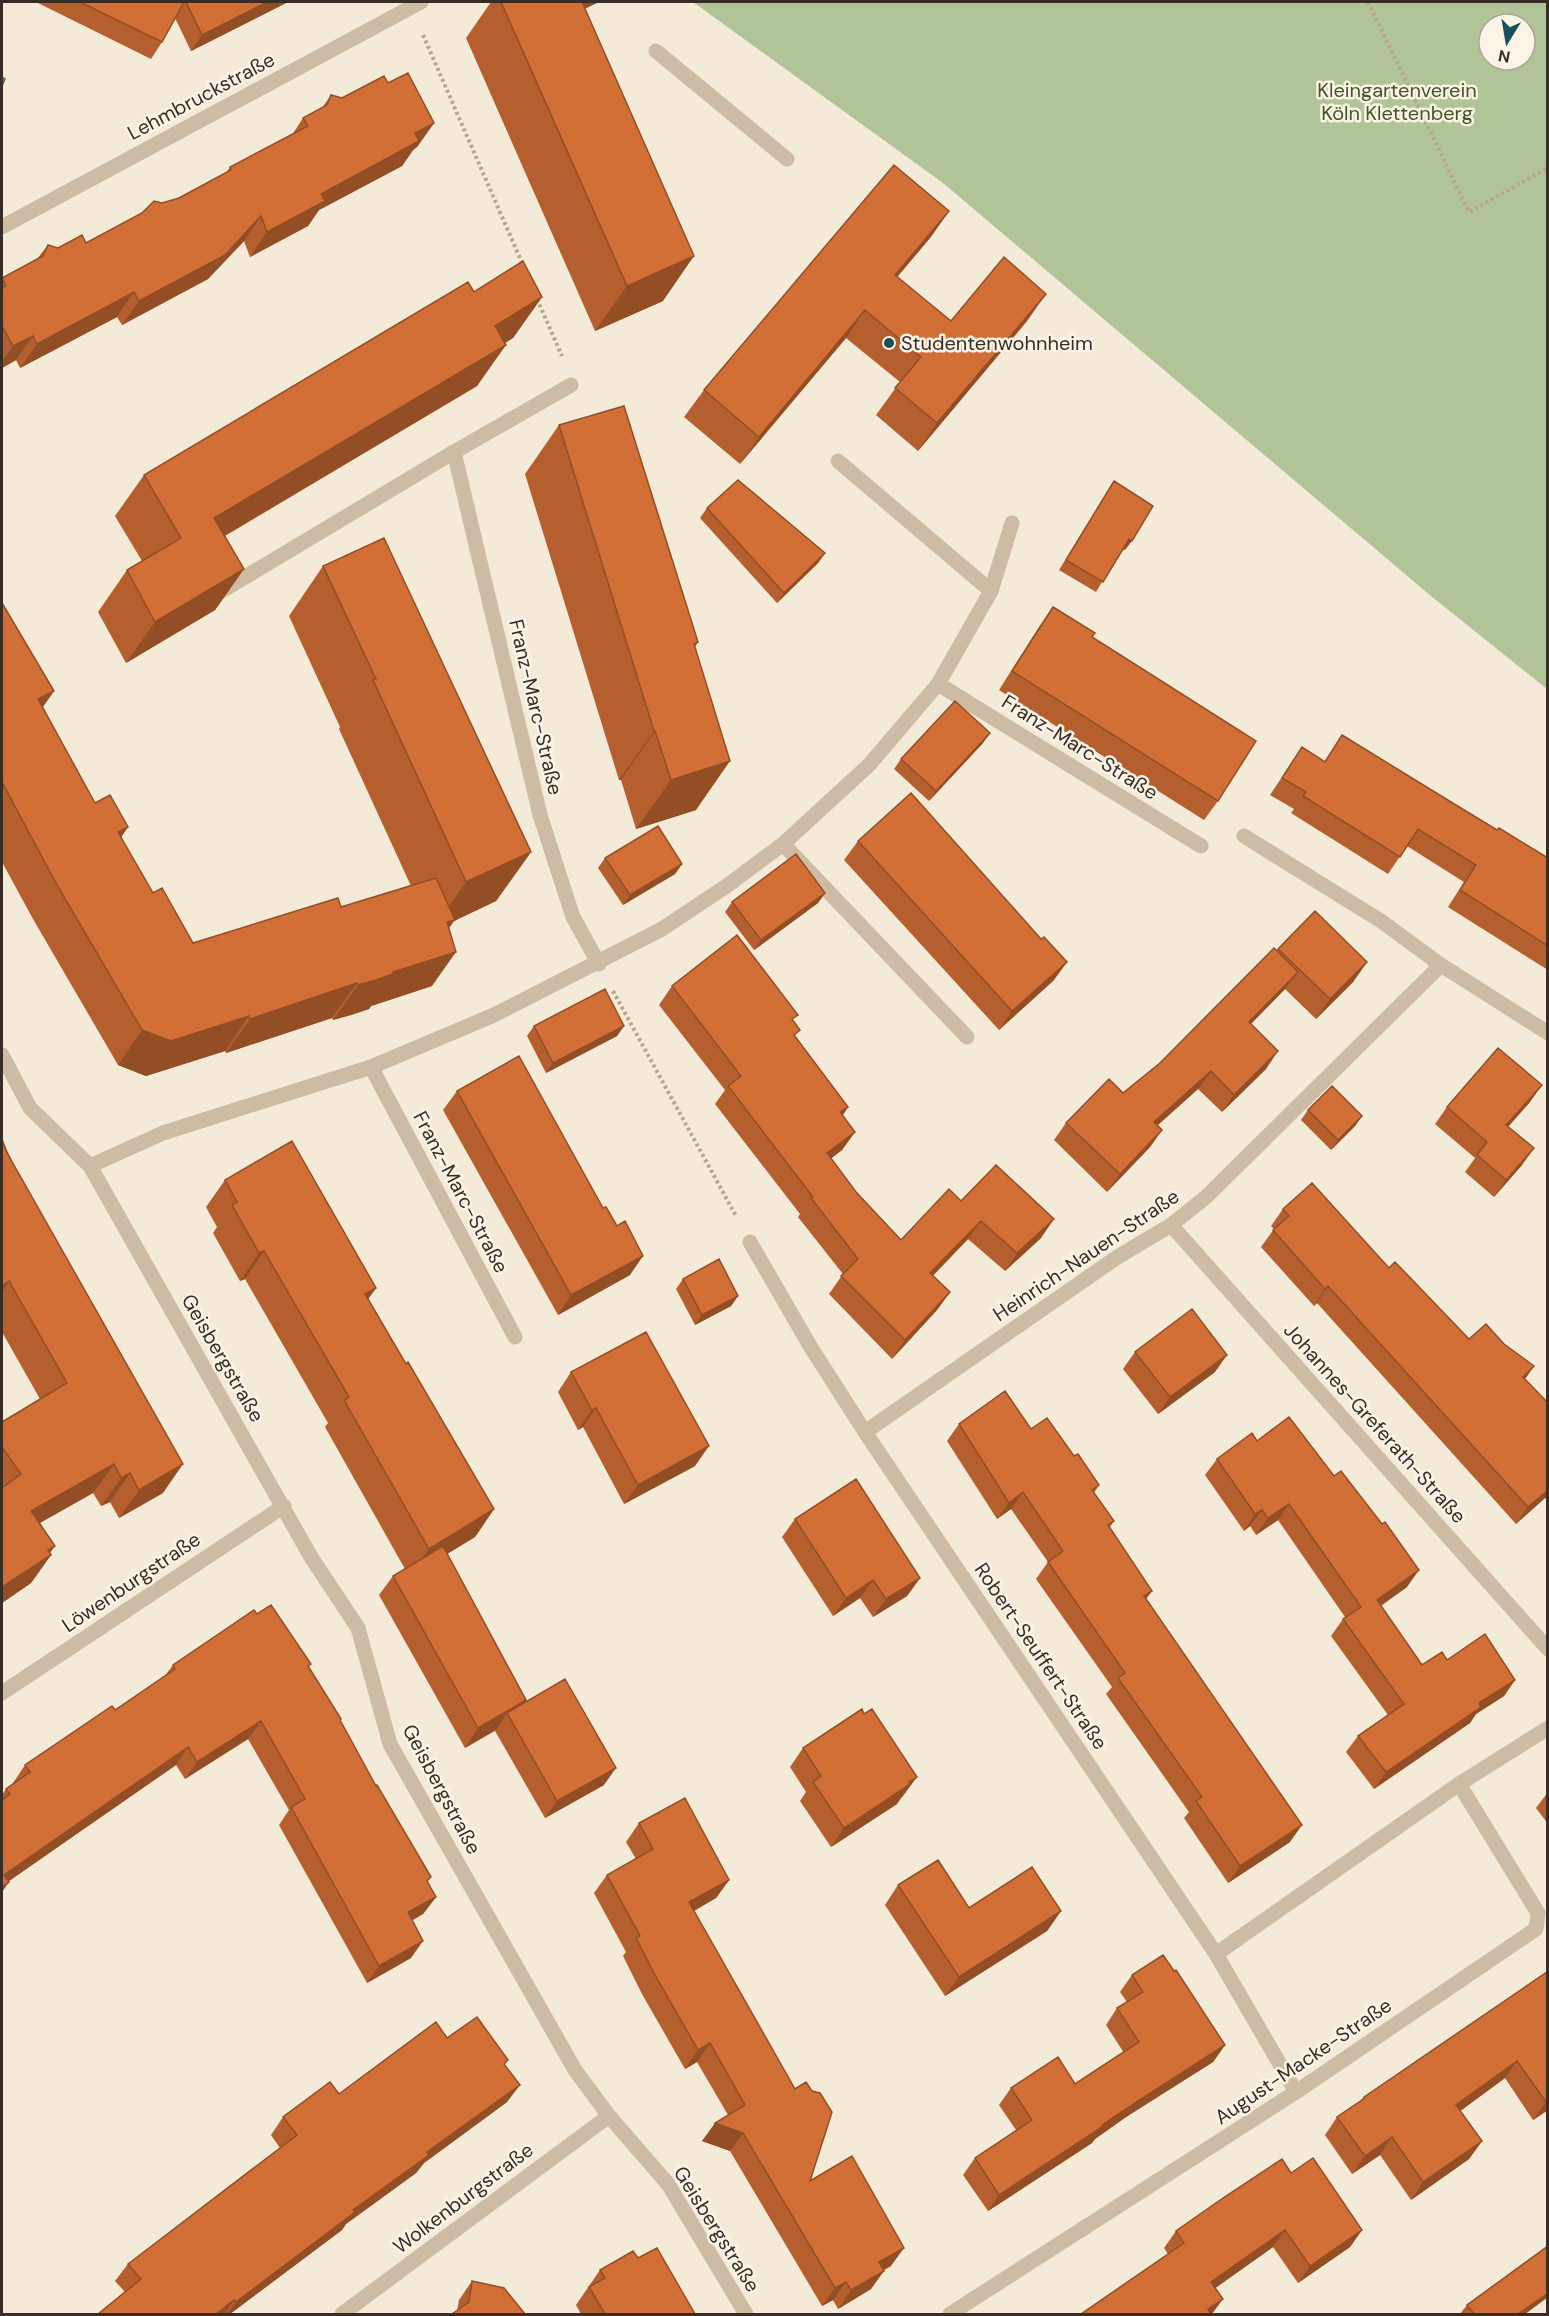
<svg xmlns="http://www.w3.org/2000/svg" width="1549" height="2316" font-family="'DM Sans',sans-serif">
<style>
.green{fill:#b0c497;fill-rule:evenodd}
.lines{fill:none;stroke-linecap:round;stroke-linejoin:round}
.path{stroke:#b9a58d;stroke-width:4;stroke-dasharray:3 3;stroke-linecap:butt}
.lane{stroke:#cdbba3;stroke-width:15}
.street{stroke:#cdbba3;stroke-width:15}
.wall{fill:#b55f2f}
.shaded-wall{fill:#934e26}
.building{fill:#d26f37;stroke:#934e26;stroke-width:1.5}
.poi-dot{fill:#17505d;stroke:#fbf3e5;stroke-width:2}
.labels{text-anchor:middle;stroke-width:5;stroke-linejoin:round;paint-order:stroke}
.park-label{font-size:20px;fill:#405827;stroke:#fbf3e5}
.street-label{font-size:20px;fill:#372d26;stroke:#fbf3e5}
.poi-label{font-size:20px;fill:#372d26;stroke:#fbf3e5;text-anchor:start}
</style>
<rect width="100%" height="100%" fill="#f4ead8"/>
<path class="green" d="M693 2H1547V689L1431 596 943 183ZM1489 24H1525V60H1489Z"/>
<g class="lines">
<path class="path" d="M1368 2 1469 212 1548 168
M423 35 523 265
M537 299 562 356
M613 991 736 1216"/>
<path class="lane" d="M656 51 787 159
M838 461 991 591
M220 592 454 452
M371 1067 515 1337"/>
<path class="street" d="M2 227 421 2
M571 385 454 452 540 815 573 917 599 964
M938 684 1201 846
M1244 836 1381 921 1441 965 1548 1033
M783 844 967 1037
M2 1055 30 1108 90 1166 311 1557 358 1628 390 1744 575 2070 609 2116 668 2184 746 2314
M90 1166 163 1133 371 1067 494 1015 662 929 728 885 783 844 869 765 938 684 991 591 1012 523
M1171 1225 1548 1649
M750 1242 810 1346 865 1432 1216 1954 1296 2092
M865 1432 1116 1258 1171 1225 1206 1197 1441 965
M2 1693 284 1506
M1216 1954 1459 1784 1548 1728
M342 2314 609 2116
M950 2314 1296 2092 1536 1929 1538 1913 1459 1784"/>
</g>
<path class="wall" d="M36 2H288L191 51 175 18 162 42 151 59Z
M491 2H599L585 8 663 301 595 331 466 38Z
M388 83 434 123 417 147 413 150 402 166 319 210 308 226 250 257 244 241 208 279 122 325 117 317 20 368 16 360 2 368V278L37 259 48 245 58 248 86 243 162 203 179 198 226 173 230 167 292 135 303 118 322 108 331 95 342 98Z
M949 211 930 238 897 277 951 321H1027L918 451 876 415 900 382 846 338 740 464 684 417 704 390Z
M474 292 542 297 513 338 505 343 477 386 225 536 244 569 215 610 126 663 98 612 127 570 142 561 115 516 144 475Z
M559 425 698 642 695 647 696 810 636 829 621 780H619L525 474Z
M1114 481 1125 550 1122 549 1096 592 1059 570Z
M707 508 825 553 818 563 777 603 700 518Z
M323 566 531 852 496 901 454 921 449 928 432 986 371 1006 369 1009 352 1015 333 1020 332 1018 226 1053 225 1051 146 1076 118 1065 33 919 2 862V603L54 691 43 707 95 803 128 827 121 837 153 893 193 943 341 907 411 886 339 729 340 727 289 616Z
M1053 607 1092 637 1218 801 1204 820 999 690 1039 627Z
M1342 735 1451 802 1497 830 1548 858V970L1448 907 1464 882 1407 846 1388 874 1291 813 1294 809 1270 795 1302 747 1324 762Z
M983 743 929 801 894 769 901 759Z
M858 841 1041 939 1067 962 1053 981 999 1030 844 860Z
M605 858 682 864 675 874 623 905 598 868Z
M825 893 818 903 754 950 725 912 732 902Z
M1278 949 1367 962 1353 982 1316 1019 1285 989 1251 1024 1266 1069 1222 1112 1198 1089 1158 1125 1162 1130 1150 1147 1107 1192 1054 1140 1066 1123 1123 1093 1160 1063Z
M672 986 793 1021 795 1037 848 1107 843 1115 855 1132 842 1150 831 1158 856 1192 901 1240 961 1201 1041 1238 1005 1271 968 1239 933 1276 950 1292 937 1310 892 1359 829 1294 843 1274 798 1217 800 1214 715 1104 725 1090 659 1005Z
M534 1026H624L617 1036 546 1073 527 1036Z
M457 1091 630 1275 558 1315 443 1110Z
M1530 1102 1508 1127 1522 1165 1494 1197 1465 1172 1475 1158 1435 1124 1447 1107Z
M1308 1110 1362 1116 1355 1126 1331 1150 1301 1120Z
M2 1139 163 1493 119 1518 110 1502 101 1506 93 1493 40 1523 55 1546 50 1552 51 1555 31 1583 2 1603V1422L40 1399 2 1332Z
M225 1180 376 1288 368 1299 406 1364 494 1509 475 1537 447 1554 526 1700 524 1703 604 1785 545 1818 495 1731 496 1730 465 1748 379 1595 393 1576 405 1569 325 1427 328 1423 245 1279 240 1281 213 1233 217 1227 206 1207Z
M1283 1209 1389 1268 1469 1339 1504 1344 1534 1366 1525 1379 1548 1403V1500L1545 1498 1516 1524 1317 1303 1314 1306 1261 1247 1274 1229 1271 1226Z
M683 1279 738 1296 731 1306 695 1325 676 1289Z
M1135 1352 1215 1372 1158 1414 1123 1369Z
M571 1372 695 1466 624 1504 583 1427 578 1430 558 1392Z
M959 1424 1031 1429 1074 1456 1099 1485 1094 1493 1114 1521 1110 1527 1146 1600 1290 1842 1228 1883 1184 1818 1189 1812 1106 1694 1112 1687 1036 1579 1048 1562 1011 1509 997 1519 947 1441Z
M1257 1441 1407 1587 1381 1606 1422 1665 1447 1660 1515 1680 1504 1696 1476 1714 1470 1723 1374 1789 1346 1752 1358 1736 1388 1715 1331 1636 1343 1619 1345 1617 1278 1520 1256 1535 1250 1526 1244 1531 1205 1475 1217 1459Z
M795 1519 920 1578 907 1596 873 1617 860 1598 833 1616 782 1537Z
M257 1614 309 1667 341 1719 340 1721 436 1897 423 1914 413 1920 411 1958 367 1983 279 1825 289 1810 248 1739 185 1779 176 1765 8 1881 2 1892V1795L6 1789 13 1784V1783L25 1765 115 1710 164 1677 173 1665Z
M803 1748 903 1796 901 1798 897 1804 831 1847 800 1801 806 1792 790 1767Z
M1548 1792V1824L1536 1808Z
M639 1823 729 1880 716 1898 694 1911 810 2181 891 2266 884 2270 871 2289 838 2309 833 2300 822 2306 730 2151 702 2141 728 2115 697 2062 685 2069 642 1994 623 1956 626 1952 594 1893 607 1875 636 1859 626 1842Z
M898 1885 969 1908 1061 1911 1047 1931 945 1996 885 1905Z
M1547 1972 1548 2110 1533 2120 1505 2078 1460 2111 1482 2141 1469 2159 1411 2200 1380 2155 1352 2174 1325 2135 1337 2117 1360 2101 1364 2097Z
M1132 1975 1225 2045 1213 2062 1126 2117 1095 2139 1092 2143 988 2211 963 2175 975 2158 1016 2130 999 2105 1011 2088 1075 2084 1124 2053 1106 2025 1117 2008 1127 2002 1120 1992Z
M447 2038 505 2065 507 2102 424 2163 416 2173 346 2224 342 2230 230 2314H98L125 2292 115 2281 128 2264 280 2148 271 2135 283 2117 339 2094Z
M1291 2173 1362 2230 1350 2247 1298 2283 1273 2247 1215 2288 1168 2254 1164 2248 1176 2231Z
M1548 2246V2297L1525 2314H1460L1467 2305Z
M638 2258 695 2314H581L576 2305 600 2270Z
M472 2281 525 2314 457 2311 459 2300Z"/>
<path class="shaded-wall" d="M267 2H288L191 51 202 35Z
M562 2H599L543 29Z
M434 123 417 147 413 150 402 166 319 210 308 226 250 257 267 232 321 194 415 133Z
M949 211 930 238 876 302 895 275Z
M261 216 244 241 208 279 122 325 139 301Z
M694 256 663 301 595 331 627 286Z
M134 292 117 317 20 368 37 344Z
M1046 294 1027 321 918 451 937 423Z
M542 297 513 338 466 367 495 326Z
M865 310 846 338 740 464 759 437Z
M33 336 16 360 2 368V362L13 346Z
M506 345 477 386 185 559 214 518Z
M1129 539 1132 541 1125 550 1122 549Z
M825 553 818 563 777 603 784 593Z
M244 569 215 610 126 663 155 622Z
M54 691 29 726 38 699Z
M654 731H655L621 780H619Z
M990 733 983 743 929 801 936 791Z
M730 761 696 810 636 829 671 780Z
M128 827 104 862 118 832Z
M531 852 496 901 454 921 430 954 432 931 466 882Z
M682 864 675 874 623 905 630 895Z
M825 893 818 903 754 950 761 940Z
M456 952 432 986 371 1006 369 1009 333 1020 358 985 393 972Z
M1067 962 1053 981 999 1030 1012 1011Z
M1367 962 1353 982 1316 1019 1330 999Z
M1298 972 1285 989 1236 1039 1249 1022Z
M357 983 332 1018 226 1053 250 1019Z
M249 1016 225 1051 146 1076 118 1065 142 1030Z
M624 1026 617 1036 546 1073 553 1063Z
M1278 1051 1266 1069 1222 1112 1234 1095Z
M1211 1071 1198 1089 1142 1139 1154 1122Z
M1542 1085 1530 1102 1494 1142 1506 1125Z
M848 1107 836 1125 840 1112Z
M1362 1116 1355 1126 1331 1150 1338 1140Z
M1162 1130 1150 1147 1107 1192 1120 1174Z
M855 1132 842 1150 815 1171 827 1153Z
M1534 1148 1522 1165 1494 1197 1506 1180Z
M1054 1219 1041 1238 1005 1271 1017 1253Z
M981 1221 968 1239 917 1291 930 1273Z
M264 1251 245 1279 240 1281 259 1253Z
M643 1256 630 1275 558 1315 571 1295Z
M9 1281 2 1292V1286Z
M1328 1286 1317 1303 1314 1306 1325 1289Z
M376 1288 356 1316 365 1294Z
M950 1292 937 1310 892 1359 905 1340Z
M738 1296 731 1306 695 1325 702 1315Z
M1227 1355 1215 1372 1158 1414 1170 1397Z
M1534 1366 1522 1383 1523 1377Z
M596 1408 583 1427 578 1430 592 1410Z
M709 1446 695 1466 624 1504 638 1485Z
M114 1464 93 1493 11 1539 31 1511Z
M183 1464 163 1493 119 1518 139 1490Z
M130 1473 110 1502 101 1506 121 1478Z
M1548 1490V1495L1545 1498 1516 1524 1528 1507Z
M1023 1492 1011 1509 997 1519 1009 1503Z
M1289 1504 1278 1520 1256 1535 1268 1518Z
M494 1509 475 1537 409 1577 429 1549Z
M1262 1510 1250 1526 1244 1531 1255 1514Z
M55 1546 46 1558 51 1555 31 1583 2 1603V1587L48 1550Z
M1419 1570 1407 1587 1365 1616 1377 1600Z
M920 1578 907 1596 873 1617 886 1599Z
M873 1580 860 1598 833 1616 846 1598Z
M1152 1591 1140 1607 1144 1596Z
M1515 1680 1504 1696 1476 1714 1470 1723 1374 1789 1386 1772 1479 1703Z
M526 1700 513 1720 507 1713 496 1730 465 1748 478 1728Z
M261 1721 248 1739 185 1779 197 1762Z
M188 1747 176 1765 2 1886 4 1875Z
M616 1768 604 1785 545 1818 557 1801Z
M917 1777 903 1796 901 1798 897 1804 831 1847 844 1828Z
M1302 1825 1290 1842 1228 1883 1240 1866Z
M729 1880 716 1898 676 1921 689 1902Z
M9 1882 2 1892V1887Z
M436 1897 423 1914 396 1929 408 1912Z
M1061 1911 1047 1931 945 1996 959 1977Z
M423 1941 411 1958 367 1983 379 1966Z
M710 2043 697 2062 685 2069 698 2050Z
M1225 2045 1213 2062 1126 2117 1095 2139 1092 2143 988 2211 999 2195 1138 2101Z
M1517 2061 1505 2078 1444 2123 1456 2105Z
M520 2085 507 2102 424 2163 416 2173 346 2224 342 2230 230 2314H227L236 2302 427 2152Z
M1548 2101V2110L1533 2120 1546 2102Z
M715 2123 743 2133 730 2151 702 2141Z
M1392 2137 1380 2155 1352 2174 1365 2156Z
M1482 2141 1469 2159 1411 2200 1423 2182Z
M1285 2230 1273 2247 1200 2299 1211 2282Z
M1362 2230 1350 2247 1298 2283 1310 2266Z
M904 2248 891 2266 866 2280 879 2262Z
M884 2271 871 2289 838 2309 851 2290Z
M846 2282 833 2300 822 2306 835 2288Z
M1548 2293V2297L1525 2314H1518Z
M1223 2299 1212 2314H1204L1208 2309Z
M234 2300 224 2314H216Z"/>
<path class="building" d="M80 2H184L162 42Z
M186 2H267L202 35Z
M501 2H582L694 256 627 286Z
M408 73 434 123 415 133 419 141 321 194 325 201 267 232 261 216 225 255 139 301 134 292 37 344 33 336 13 346 2 326V288L6 286 2 278 43 256 48 245 58 248 82 235 86 243 142 213 154 201 162 203 179 198 231 170 230 167 308 126 303 118 327 105 331 95 342 98 384 76 388 83Z
M2 77 5 79 2 86Z
M894 165 949 211 895 275 951 321 1004 257 1046 294 937 423 895 388 921 357 865 310 759 437 704 390Z
M523 261 542 297 495 326 506 345 214 518 244 569 155 622 127 570 181 538 144 475 468 282 474 292Z
M624 406 698 642 694 644 730 761 671 780 655 731H654L559 425Z
M738 480 825 553 784 593 707 508Z
M1114 481 1153 506 1132 541 1129 539 1103 582 1066 560Z
M384 538 531 852 466 882 373 680 376 679 323 566Z
M2 603 54 691 38 699 95 803 110 795 128 827 118 832 153 893 162 888 193 943 338 898 341 907 436 878 455 920 447 922 456 952 393 972V974L376 980 358 985 357 983 250 1019 249 1016 171 1041 142 1030 57 885 2 782Z
M1053 607 1095 633 1092 637 1256 741 1218 801 1012 671Z
M955 701 990 733 936 791 901 759Z
M1342 735 1451 802 1497 830 1499 828 1548 858V946L1460 890 1476 865 1418 829 1400 857 1303 796 1306 792 1282 778 1302 747 1325 762Z
M911 793 1041 939 1044 937 1067 962 1012 1011 858 841Z
M658 826 682 864 630 895 605 858Z
M796 854 825 893 761 940 732 902Z
M1315 911 1367 962 1330 999 1278 949Z
M737 935 798 1015 792 1019 800 1030 794 1035 848 1107 840 1112 855 1132 827 1153 856 1192 901 1240 949 1189 961 1201 996 1165 1054 1219 1017 1253 981 1221 930 1273 950 1292 905 1340 841 1276 858 1259 811 1198 813 1197 728 1086 741 1076 672 986Z
M1274 948 1298 972 1249 1022 1278 1051 1234 1095 1211 1071 1154 1122 1162 1130 1120 1174 1066 1123 1109 1079 1123 1093 1160 1063Z
M605 989 624 1026 553 1063 534 1026Z
M1498 1048 1542 1085 1506 1125 1534 1148 1506 1180 1477 1155 1487 1142 1447 1107Z
M519 1056 603 1208 606 1207 617 1226 625 1221 643 1256 571 1295 457 1091Z
M1332 1086 1362 1116 1338 1140 1308 1110Z
M2 1139 6 1151 183 1464 139 1490 130 1473 121 1478 114 1464 31 1511 55 1546 48 1550 51 1555 2 1587V1488L21 1474 2 1447V1422L67 1383 9 1281 2 1286Z
M292 1141 376 1288 365 1294 406 1364 408 1362 494 1509 429 1549 344 1400 349 1397 264 1251 259 1253 232 1205 237 1202 225 1180Z
M1312 1183 1389 1268 1395 1262 1469 1339 1486 1324 1504 1344 1534 1366 1523 1377 1548 1403V1490L1528 1507 1328 1286 1325 1289 1273 1230 1289 1216 1283 1209Z
M719 1259 738 1296 702 1315 683 1279Z
M1192 1309 1227 1355 1170 1397 1135 1352Z
M646 1332 709 1446 638 1485 596 1408 592 1410 571 1372Z
M1005 1391 1031 1429 1047 1418 1074 1456 1078 1454 1099 1485 1092 1490 1114 1521 1108 1525 1152 1591 1144 1596 1302 1825 1240 1866 1196 1801 1202 1797 1118 1678 1125 1673 1048 1562 1063 1551 1023 1492 1009 1503 959 1424Z
M1289 1417 1334 1476 1341 1471 1382 1524 1385 1522 1419 1570 1377 1600 1422 1665 1442 1652 1447 1660 1485 1634 1515 1680 1479 1703 1481 1707 1386 1772 1358 1736 1404 1704 1343 1619 1361 1607 1289 1504 1268 1518 1262 1510 1255 1514 1217 1459 1252 1433 1257 1441Z
M856 1479 920 1578 886 1599 873 1580 846 1598 795 1519Z
M443 1546 526 1700 478 1728 393 1576Z
M271 1605 311 1664 308 1666 341 1719 340 1720 376 1786 377 1785 431 1877 427 1881 436 1897 408 1912 423 1941 379 1966 291 1807 305 1799 261 1721 197 1762 188 1747 4 1875 9 1882 2 1887V1800L10 1794 6 1789 30 1772 25 1765 112 1706 115 1710 175 1669 173 1665 254 1610 257 1614Z
M565 1679 616 1768 557 1801 507 1713Z
M862 1709 864 1714 872 1709 917 1777 909 1782 910 1784 844 1828 813 1782 821 1776 803 1748Z
M685 1798 729 1880 689 1902 795 2089 806 2082 812 2091 820 2093 832 2112 810 2181 852 2156 904 2248 879 2262 884 2271 851 2290 846 2282 835 2288 743 2133 715 2123 745 2105 710 2043 698 2050 655 1975 636 1938 640 1936 607 1875 653 1849 639 1823Z
M938 1860 969 1908 1032 1867 1061 1911 959 1977 898 1885Z
M1163 1955 1174 1971 1176 1970 1225 2045 1138 2101 1102 2125 1103 2126 999 2195 975 2158 1032 2120 1011 2088 1058 2057 1075 2084 1139 2042 1117 2008 1143 1992 1132 1975Z
M1547 1972 1548 2101 1546 2102 1517 2061 1456 2105 1482 2141 1423 2182 1392 2137 1365 2156 1337 2117 1365 2098 1364 2097Z
M477 2017 508 2060 504 2064 520 2085 427 2152 429 2155 353 2210 355 2212 236 2302 234 2300 216 2314H98L141 2279 128 2264 297 2135 283 2117 330 2082 339 2094 436 2022 447 2038Z
M1313 2158 1362 2230 1310 2266 1285 2230 1211 2282 1223 2299 1208 2309 1211 2314H1081L1184 2243 1176 2231 1223 2198 1282 2159 1291 2173Z
M1548 2246V2293L1518 2314H1474L1467 2305Z
M657 2248 695 2314H605L589 2287 605 2278 600 2270 633 2251 638 2258Z
M472 2281 504 2288 525 2314H452L469 2302Z"/>
<circle class="poi-dot" cx="889" cy="343" r="6"/>
<g class="labels">
<g class="park-label">
<text x="1397" y="97">Kleingartenverein<tspan x="1397" dy="23">Köln Klettenberg</tspan></text>
</g>
<g class="street-label">
<text transform="translate(201 96) rotate(-28)" y="7">Lehmbruckstraße</text>
<text transform="translate(536 707) rotate(77)" y="7">Franz-Marc-Straße</text>
<text transform="translate(1080 747) rotate(32)" y="7">Franz-Marc-Straße</text>
<text transform="translate(461 1192) rotate(62)" y="7">Franz-Marc-Straße</text>
<text transform="translate(1086 1255) rotate(-34)" y="7">Heinrich-Nauen-Straße</text>
<text transform="translate(223 1358) rotate(60)" y="7">Geisbergstraße</text>
<text transform="translate(1375 1423) rotate(48)" y="7">Johannes-Greferath-Straße</text>
<text transform="translate(131 1582) rotate(-34)" y="7">Löwenburgstraße</text>
<text transform="translate(1041 1656) rotate(56)" y="7">Robert-Seuffert-Straße</text>
<text transform="translate(442 1789) rotate(62)" y="7">Geisbergstraße</text>
<text transform="translate(1303 2061) rotate(-34)" y="7">August-Macke-Straße</text>
<text transform="translate(463 2198) rotate(-37)" y="7">Wolkenburgstraße</text>
<text transform="translate(717 2229) rotate(58)" y="7">Geisbergstraße</text>
</g>
<g class="poi-label">
<text x="901" y="350">Studentenwohnheim</text>
</g>
</g>
<rect width="1549" height="2316" fill="none" stroke="#372d26" stroke-width="6"/>
<g transform="translate(1507 42) rotate(191)"><circle r="28" fill="#fbf3e5" stroke="#ada499" stroke-width="1.5"/>
<path d="M0-4.5L10 22L0 15L-10 22Z" fill="#17505d"/>
<text y="-9" font-size="16" font-weight="bold" text-anchor="middle" fill="#372d26">N</text>
</g>
</svg>
